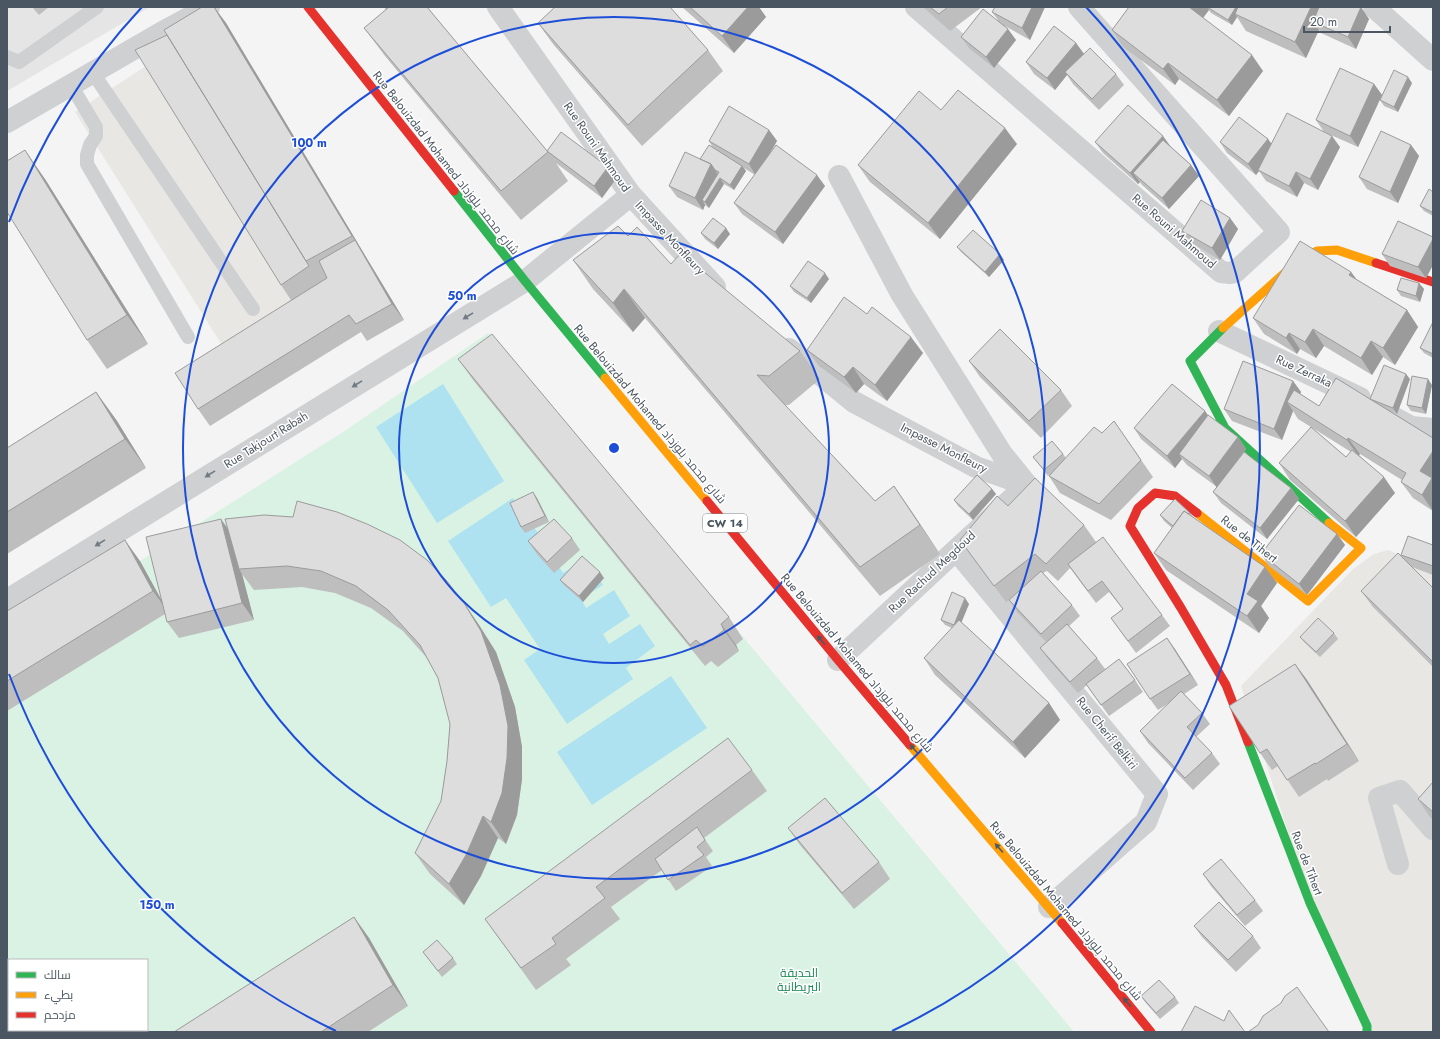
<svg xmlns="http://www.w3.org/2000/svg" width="1440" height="1039" font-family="Jost,Cairo,sans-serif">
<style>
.commercial{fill:#e8e7e3}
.education{fill:#e6e5e6}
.green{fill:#d9f2e3;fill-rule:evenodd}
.water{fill:#aee2f0}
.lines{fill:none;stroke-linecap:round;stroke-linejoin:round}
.lane{stroke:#ced0d2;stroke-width:14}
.street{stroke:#ced0d2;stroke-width:22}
.fast{stroke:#30b455;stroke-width:9}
.slow{stroke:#ff9f0a;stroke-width:9}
.jam{stroke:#e5322d;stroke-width:9}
.wall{fill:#bebebf;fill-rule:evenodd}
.shaded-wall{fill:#9b9b9b}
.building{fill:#ddddde;stroke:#9b9b9b}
.oneway{fill:#727b83}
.oneway2{fill:#495b60}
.ring{fill:none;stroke:#1d4ed8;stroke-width:2}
.labels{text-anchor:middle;stroke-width:3;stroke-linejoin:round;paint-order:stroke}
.shield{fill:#fff;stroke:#808990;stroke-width:1}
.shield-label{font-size:11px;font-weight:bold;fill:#4a5661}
.street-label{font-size:12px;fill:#4a5661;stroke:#fff}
.park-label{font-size:12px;fill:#17864f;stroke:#fff}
.centre{fill:#1d4ed8;stroke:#fff;stroke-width:2}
.ring-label{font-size:12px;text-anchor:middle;font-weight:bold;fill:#1d4ed8;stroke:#fff;stroke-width:3;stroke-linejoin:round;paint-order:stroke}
</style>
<rect width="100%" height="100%" fill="#f4f4f4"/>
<path class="commercial" d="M226 23 366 257 321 283 222 345 75 112 146 66 178 51Z
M1388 550 1433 568V1032H1370L1307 891 1241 686 1353 569 1374 554Z"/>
<path class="education" d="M7 7H150L7 91Z"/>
<path class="green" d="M488 333C683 566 879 798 1074 1032H7V641L140 561 346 430ZM9 960H147V1030H9Z"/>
<path class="water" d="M443 384 504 481 437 523 376 427Z
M513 498 543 540 563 573 586 559 603 585 581 599 586 608 614 590 630 616 603 634 609 644 640 624 655 646 626 668 633 679 567 724 524 660 540 649 506 598 491 607 448 541Z
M671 676 707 728 592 805 557 752Z"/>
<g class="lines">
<path class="lane" d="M7 57 19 62 97 7
M93 73 253 309
M71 85 96 127V136L90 145 87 155V164L188 337"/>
<path class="street" d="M916 7 1221 272 1230 273 1235 272 1279 232 1079 7
M1374 7 1433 60
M7 122 161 33 209 7
M631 195 715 287
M1219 331 1360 398
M789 349 854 402 976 467 1027 485 1002 454 902 295 839 176
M1389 415 1411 427 1433 429
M956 550 1157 794 1146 822 1049 907
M7 600 525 281 631 195 498 7
M838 660 956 550 1027 485
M1398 864 1379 798 1400 791 1433 829"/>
<path class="fast" d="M454 191 525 281 605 378
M1223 328 1190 361 1225 428 1329 523
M1248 742 1310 903 1367 1026V1032"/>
<path class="slow" d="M1223 328 1297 262 1317 251 1337 250 1376 263
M605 378 707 501
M1197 513 1308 601 1361 548 1329 523
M910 745 1062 923"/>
<path class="jam" d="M308 7 454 191
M1376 263 1433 282
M707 501 838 660 910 745
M1197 513 1175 496 1155 493 1138 508 1130 526 1181 608 1226 685 1248 742
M1062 923 1151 1032"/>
</g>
<path class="wall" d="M32 7H49L39 15Z
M202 7H214L226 23 366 257 404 320 367 341 361 332 210 426 198 409 291 300 281 285 167 35Z
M384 7H427L547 151 616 179 602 198 556 163 568 181 521 220 385 56 364 28 386 10Z
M682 7H759L766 17 734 53Z
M923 7H982L950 31Z
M1045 7 1030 40 1005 26 1016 40 994 68 969 48 961 37 998 20 992 12Z
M1129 7H1360L1369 19 1356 49 1321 33 1319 30 1306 58 1246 31 1237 17 1232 25 1211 13 1209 10 1203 18 1263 71 1229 116 1179 79 1175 85 1123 47 1112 30Z
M538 23 708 50 723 71 642 146 553 44Z
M1076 43 1084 54 1116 74 1124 85 1099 110 1073 84 1067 75 1055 90 1034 74 1026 62Z
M1412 83 1398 112 1384 106 1380 100Z
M1374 84 1382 95 1358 147 1324 132 1316 120Z
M941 110 1017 144 940 239 870 182 858 165Z
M769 130 777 141 769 155 825 186 783 244 742 214 734 203 755 175 744 168 746 171 734 190 724 184 709 208 705 205 703 210 677 197 669 186 713 148 709 141Z
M1268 139 1271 144 1340 147 1318 190 1304 183 1297 197 1266 181 1259 171 1256 175 1227 153 1220 142Z
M1095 142 1171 147 1191 165 1199 176 1169 209 1141 184 1140 182 1138 184 1103 153Z
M1411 145 1419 156 1398 203 1367 189 1359 177Z
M45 179 148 344 107 369 87 340Z
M1433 192V216L1424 211 1420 206Z
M1230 218 1238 229 1220 260 1190 242 1182 231Z
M701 233 730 234 718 249 705 239Z
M628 236 671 264 800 351 820 379 789 405H785L875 501 894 486 914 515 940 554 880 596 645 318 633 332 593 289 573 260Z
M1433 237V265L1426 278 1390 266 1382 254Z
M957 247 1000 254 1004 260 989 277 961 252Z
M1351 272 1357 280 1407 310 1418 327 1395 365 1383 357 1372 375 1324 346 1316 358 1300 349 1297 354 1264 334 1253 318Z
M829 279 811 303 794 292 790 286Z
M1419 283 1424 289 1420 302 1401 296 1397 290Z
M867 314 923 353 887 401 864 384 856 393 819 366 807 350Z
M1433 322V358L1424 353 1420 348Z
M458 359 729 617 743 639 736 645 739 651 718 667 711 661 705 666 473 380Z
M969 361 1061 390 1072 406 1041 438 980 377Z
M1410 379 1397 414 1390 411 1433 438V511L1413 498 1401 482 1402 480 1360 454 1359 455 1395 493 1356 537 1290 480 1279 463 1311 427 1298 419 1293 411 1282 440 1232 421 1224 409 1293 381 1301 392 1300 394 1319 406 1370 399ZM1311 427 1351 452 1346 457Z
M1432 385 1426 414 1411 411 1407 405Z
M96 392 117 421 146 468 7 554V448Z
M1207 415 1238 437 1246 449 1238 460 1291 488 1299 499 1267 539 1221 503 1213 492 1217 487 1187 465 1182 459 1175 468 1141 439 1134 428Z
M1114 421 1153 477 1111 520 1060 493 1049 476 1053 472 1048 476 1033 457 1063 454 1066 458 1102 433Z
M992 489 996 494 973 520 958 506 954 500Z
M537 498 549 522 525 533 521 527Z
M1008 506 1084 525 1096 542 1092 546 1162 615 1170 626 1136 653 1111 618 1123 609 1109 592 1096 603 1070 568 1058 581 1047 571 1043 573 1072 605 1080 616 1069 626 1097 658 1105 669 1135 680 1143 692 1109 716 1087 685 1078 693 1048 659 1040 648 1046 642 1017 612 1009 600 1015 595 1006 602 960 540Z
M1190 513 1194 518 1265 567 1277 583 1261 606 1269 618 1259 633 1166 570 1154 553 1172 528 1164 521 1160 515Z
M227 528 464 603 479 625 496 652 515 707 522 747V779L517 815 506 844 498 838 481 876 464 905 430 874 415 853 441 801 447 761 450 724 438 678 426 657 403 631 371 608 335 593 302 587 254 590 242 574 254 620 179 638 167 622 165 614 7 711V611L140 561 162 601Z
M1337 534 1345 545 1307 595 1269 566 1261 554Z
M572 538 580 550 554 573 536 553 528 541Z
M1433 545V575L1412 567 1433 588V667L1373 607 1361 591 1404 559 1401 555Z
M604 578 583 602 564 585 560 580Z
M969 604 961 622 1049 703 1060 720 1025 758 935 675 924 658 952 628 945 625 941 620Z
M1334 633 1338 639 1320 657 1304 642 1300 637Z
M1167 638 1198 685 1184 694 1202 713 1210 724 1196 737 1212 753 1220 764 1193 790 1148 743 1140 731 1169 703 1158 710 1150 699Z
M1295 664 1307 680 1359 761 1328 781 1327 779 1299 797 1278 766 1272 770 1260 753Z
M752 770 767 791 704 838 713 851 706 857 712 866 676 891 662 870 611 907 620 919 566 959 571 965 536 990 485 919Z
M1433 782V819L1429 816 1418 799Z
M788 828 879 862 890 879 854 909 800 845Z
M1203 874 1255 900 1263 911 1245 926 1211 886Z
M354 917 369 938 408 1006 368 1032H174Z
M1194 926 1253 936 1261 948 1236 972 1202 937Z
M423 952 453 958 457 964 442 977Z
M1141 996 1175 997 1179 1003 1160 1019 1145 1002Z"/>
<path class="shaded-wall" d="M214 7 226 23 366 257 352 236Z
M748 7H759L766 17 734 53 722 36Z
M1032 7H1045L1030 40 1022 28Z
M1188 7H1207L1209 10 1199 23Z
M1236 7H1243L1235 14 1237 17 1232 25 1228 20Z
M1311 7H1330L1313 22 1319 30 1306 58 1295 42Z
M1361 7 1369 19 1356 49 1348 37Z
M1008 29 1016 40 994 68 986 57Z
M1076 43 1084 54 1065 72 1067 75 1055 90 1047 78Z
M1252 55 1263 71 1229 116 1217 100Z
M1168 63 1179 79 1175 85 1163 69Z
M1408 77 1412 83 1398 112 1394 107Z
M1374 84 1382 95 1358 147 1350 136Z
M1005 128 1017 144 940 239 928 223Z
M769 130 777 141 756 176 749 164Z
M1163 136 1171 147 1133 173 1140 182 1138 184 1130 173Z
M1332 136 1340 147 1318 190 1310 179Z
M1268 139 1276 150 1258 170 1259 171 1256 175 1248 164Z
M1411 145 1419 156 1398 203 1390 192Z
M25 150 45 179 148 344 127 315Z
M711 164 719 176 720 178 724 184 709 208 705 202 702 200 705 205 703 210 695 198Z
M1191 165 1199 176 1169 209 1162 198Z
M742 166 746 171 734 190 730 185Z
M608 167 616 179 602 198 594 186Z
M1296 172 1304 183 1297 197 1289 186Z
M817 175 825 186 783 244 775 232Z
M1230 218 1238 229 1220 260 1212 248Z
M726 228 730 234 718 249 714 243Z
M1433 239V265L1426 278 1418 267Z
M355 240 366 257 404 320 392 304Z
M1000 254 1004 260 989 277 985 272Z
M1351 272 1363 288 1349 275Z
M825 273 829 279 811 303 807 298Z
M1419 283 1424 289 1420 302 1416 296Z
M624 289 645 318 633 332 613 303Z
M1407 310 1418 327 1395 365 1383 348Z
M1313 329 1324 346 1316 358 1305 342Z
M1289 333 1300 349 1297 354 1286 338Z
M911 337 923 353 887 401 875 385Z
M1371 341 1383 357 1372 375 1361 358Z
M853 367 864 384 856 393 844 377Z
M1406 374 1410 379 1397 414 1393 408Z
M1428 379 1432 385 1426 414 1422 408Z
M1293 381 1301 392 1295 407 1287 402 1293 411 1282 440 1274 429Z
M96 392 117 421 146 468 125 439Z
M1205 411 1213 422 1179 454 1182 459 1175 468 1167 456Z
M1238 437 1246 449 1217 488 1209 476Z
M1348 438 1360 454 1358 456 1347 440Z
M1433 451V511L1422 495 1420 471Z
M1384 477 1395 493 1356 537 1345 521Z
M894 486 914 515 940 554 920 525Z
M1291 488 1299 499 1267 539 1260 528Z
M992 489 996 494 973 520 969 514Z
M533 492 537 498 549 522 545 516Z
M221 519 233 536 239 569 242 574 254 620 242 603Z
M1337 534 1345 545 1307 595 1299 584Z
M125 540 140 561 168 612 153 591Z
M1265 567 1277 583 1261 606 1269 618 1259 633 1247 616V594Z
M600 572 604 578 583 602 579 596Z
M965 598 969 604 958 631 954 625Z
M464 603 479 625 496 652 515 707 522 747V779L517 815 506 844 491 822Z
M721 624 736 645 739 651 724 630Z
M1167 638 1175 649 1198 685 1190 674Z
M1295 664 1307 680 1359 761 1347 744Z
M1049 703 1060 720 1025 758 1013 742Z
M483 816 498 838 481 876 464 905 449 884Z
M354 917 369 938 408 1006 393 985Z"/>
<path class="building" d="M202 7H214L352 236 306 261 164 30Z
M389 7H427L548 152 501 191 364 28Z
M555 7H670L708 50 628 125 538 23Z
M690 7H748L722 36Z
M930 7H948L939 14Z
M995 7H1032L1022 28 992 12Z
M1129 7H1189L1252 55 1217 100 1168 63 1163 69 1112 30Z
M1207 7H1236L1228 20Z
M1238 7H1311L1295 42 1235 14Z
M1319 7H1361L1348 37 1313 22Z
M983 9 1008 29 986 57 961 37Z
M1054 26 1076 43 1047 78 1026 62Z
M167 35 309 266 281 285 135 50Z
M1090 48 1116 74 1092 99 1065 72Z
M1340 68 1374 84 1350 136 1316 120Z
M1394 70 1408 77 1394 107 1380 100Z
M958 90 1005 128 928 223 858 165 919 91 941 110Z
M1128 105 1163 136 1130 173 1095 142Z
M729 106 769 130 749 164 709 141Z
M1287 113 1332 136 1310 179 1296 172 1289 186 1258 170Z
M1239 117 1268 139 1248 164 1220 142Z
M1381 131 1411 145 1390 192 1359 177Z
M561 132 608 167 594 186 547 151Z
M1163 140 1191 165 1162 198 1133 173Z
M709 145 742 166 730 185 720 178 705 202 702 200 719 172 715 170 711 164 700 159Z
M776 145 817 175 775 232 734 203Z
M25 150 127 315 87 340 7 212V161Z
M685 152 711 164 695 198 669 186Z
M1429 189 1433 192V211L1432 212 1420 206Z
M1201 200 1230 218 1212 248 1182 231Z
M713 218 726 228 714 243 701 233Z
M1398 221 1433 237V239L1418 267 1382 254Z
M618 226 628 236 637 227 671 264 681 253 800 351 769 376 757 375 875 501 894 486 920 525 860 567 624 289 613 303 573 260Z
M973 230 1000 254 985 272 957 247Z
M355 240 392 304 356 324 349 315 198 409 175 373 327 278 319 261Z
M1300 241 1351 272 1349 275 1407 310 1383 348 1371 341 1361 358 1313 329 1305 342 1289 333 1286 338 1253 318Z
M808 261 825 273 807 298 790 286Z
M1401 278 1419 283 1416 296 1397 290Z
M844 297 867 314 872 307 911 337 875 385 853 367 844 377 807 350Z
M1433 322V354L1420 348Z
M1000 329 1061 390 1029 421 969 361Z
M492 334 729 617 721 624 724 630 703 646 696 640 690 645 458 359Z
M1243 361 1293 381 1274 429 1224 409Z
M1384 365 1406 374 1393 408 1370 399Z
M1412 376 1428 379 1422 408 1407 405Z
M1336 378 1433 438V451L1420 471 1432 478 1422 495 1401 482 1406 473 1348 438 1347 440 1287 402 1294 390 1319 406Z
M1172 384 1205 411 1167 456 1134 428Z
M96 392 125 439 7 512V448Z
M1208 415 1238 437 1209 476 1179 454Z
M1114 421 1141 460 1099 504 1049 476 1094 427 1102 433Z
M1311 427 1346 457 1352 450 1384 477 1345 521 1279 463Z
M1052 441 1063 454 1044 470 1033 457Z
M1244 452 1291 488 1260 528 1213 492Z
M977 475 992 489 969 514 954 500Z
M1035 478 1084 525 1046 564 1035 554 994 586 960 540 997 496 1008 506Z
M533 492 545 516 521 527 510 503Z
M1175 499 1190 513 1189 514 1184 511 1173 526 1160 515Z
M297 501 337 512 367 524 400 540 427 560 446 580 464 603 481 631 500 685 508 726 507 758 502 793 491 822 483 816 466 855 449 884 415 853 441 801 447 761 450 724 438 678 420 645 388 610 356 586 321 571 287 566 239 569 225 519 264 515 293 517Z
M1299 505 1337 534 1299 584 1261 554Z
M1184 511 1265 567 1247 594 1258 601 1247 616 1154 553Z
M221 519 242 603 167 622 146 537Z
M554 519 572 538 547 562 528 541Z
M1408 536 1433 545V566L1401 555Z
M1103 537 1162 615 1128 641 1111 618 1123 609 1102 581 1088 591 1068 564Z
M125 540 153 591 7 681V611Z
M1398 553 1433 588V662L1361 591Z
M582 556 600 572 579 596 560 580Z
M1041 571 1072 605 1041 634 1009 600Z
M952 592 965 598 954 625 941 620Z
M1318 618 1334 633 1316 652 1300 637Z
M959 620 1049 703 1013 742 924 658Z
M1067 624 1097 658 1070 682 1040 648Z
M1167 638 1190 674 1150 699 1127 664Z
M1119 659 1135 680 1101 705 1086 684Z
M1295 664 1347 744 1316 764 1315 763 1287 780 1267 749 1260 753 1229 706Z
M1181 691 1202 713 1187 727 1212 753 1185 778 1140 731Z
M728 738 752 770 596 887 605 898 552 938 556 944 521 968 485 919Z
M1433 782V812L1418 799Z
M825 798 879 862 842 893 788 828Z
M697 827 705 840 697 847 704 855 668 880 655 859Z
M1221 859 1255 900 1237 915 1203 874Z
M1219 902 1253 936 1228 960 1194 926Z
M354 917 393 985 321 1032H174Z
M437 940 453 958 438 971 423 952Z
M1159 980 1175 997 1156 1013 1141 996Z
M1297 987 1329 1032H1248L1258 1025 1263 1016 1281 1003 1285 996Z
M1195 1006 1224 1021 1229 1010 1245 1032H1181Z"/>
<defs><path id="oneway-solid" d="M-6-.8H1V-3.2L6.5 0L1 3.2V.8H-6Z"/></defs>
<g class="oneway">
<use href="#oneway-solid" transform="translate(468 316) rotate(148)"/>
<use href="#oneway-solid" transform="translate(357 384) rotate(148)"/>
<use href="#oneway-solid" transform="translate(210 474) rotate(148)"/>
<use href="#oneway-solid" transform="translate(100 543) rotate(148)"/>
</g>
<g class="oneway2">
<use href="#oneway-solid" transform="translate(821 640) rotate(-130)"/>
<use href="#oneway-solid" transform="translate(914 749) rotate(-131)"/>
<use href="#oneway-solid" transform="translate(999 848) rotate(-131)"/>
<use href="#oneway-solid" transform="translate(1127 1002) rotate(-129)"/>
</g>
<g class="ring">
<circle cx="614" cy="448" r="215"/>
<circle cx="614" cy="448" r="431"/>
<path d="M336 1031A646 646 0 0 1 9 674M9 222A646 646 0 0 1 142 7M1086 7A646 646 0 0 1 892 1031"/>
</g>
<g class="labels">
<rect class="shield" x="703" y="514" width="44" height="18" rx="3"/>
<g class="shield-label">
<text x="725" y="527">CW 14</text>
</g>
<g class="street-label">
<text transform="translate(597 147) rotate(55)" y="4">Rue Rouni Mahmoud</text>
<text transform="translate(446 163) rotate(52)" y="4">Rue Belouizdad Mohamed شارع محمد بلوزداد</text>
<text transform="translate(1174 231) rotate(41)" y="4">Rue Rouni Mahmoud</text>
<text transform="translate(670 238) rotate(47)" y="4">Impasse Monfleury</text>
<text transform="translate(1304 371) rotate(25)" y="4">Rue Zerraka</text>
<text transform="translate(650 414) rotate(50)" y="4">Rue Belouizdad Mohamed شارع محمد بلوزداد</text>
<text transform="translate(266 440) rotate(-32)" y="4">Rue Takjourt Rabah</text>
<text transform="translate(944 448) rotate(27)" y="4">Impasse Monfleury</text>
<text transform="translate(1249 539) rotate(38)" y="4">Rue de Tihert</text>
<text transform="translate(932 572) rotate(-43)" y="4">Rue Rachud Megdoud</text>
<text transform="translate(857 663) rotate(50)" y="4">Rue Belouizdad Mohamed شارع محمد بلوزداد</text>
<text transform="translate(1107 733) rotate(51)" y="4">Rue Cherif Belkiri</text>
<text transform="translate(1307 863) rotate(69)" y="4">Rue de Tihert</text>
<text transform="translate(1066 911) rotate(50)" y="4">Rue Belouizdad Mohamed شارع محمد بلوزداد</text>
</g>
<g class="park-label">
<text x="799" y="977">الحديقة<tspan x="799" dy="14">البريطانية</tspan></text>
</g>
</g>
<circle cx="614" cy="448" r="6" class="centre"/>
<g class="ring-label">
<text x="309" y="147">100 m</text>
<text x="462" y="300">50 m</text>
<text x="157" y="909">150 m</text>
</g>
<rect width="1440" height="1039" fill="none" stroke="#4a5661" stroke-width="16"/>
<rect x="8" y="959" width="140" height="72" fill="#ffffff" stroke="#b7bbc0"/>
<rect x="16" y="972" width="20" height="6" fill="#30b455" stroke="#b7bbc0"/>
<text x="44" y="979" font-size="12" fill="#4a5661">سالك</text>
<rect x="16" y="992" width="20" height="6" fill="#ff9f0a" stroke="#b7bbc0"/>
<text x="44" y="999" font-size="12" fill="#4a5661">بطيء</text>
<rect x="16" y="1012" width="20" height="6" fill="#e5322d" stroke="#b7bbc0"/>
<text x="44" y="1019" font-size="12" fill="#4a5661">مزدحم</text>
<path d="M1304 26v6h86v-6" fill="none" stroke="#4a5661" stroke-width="2"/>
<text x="1310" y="26" font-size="12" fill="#4a5661" stroke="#ffffff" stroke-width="3" paint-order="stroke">20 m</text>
</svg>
